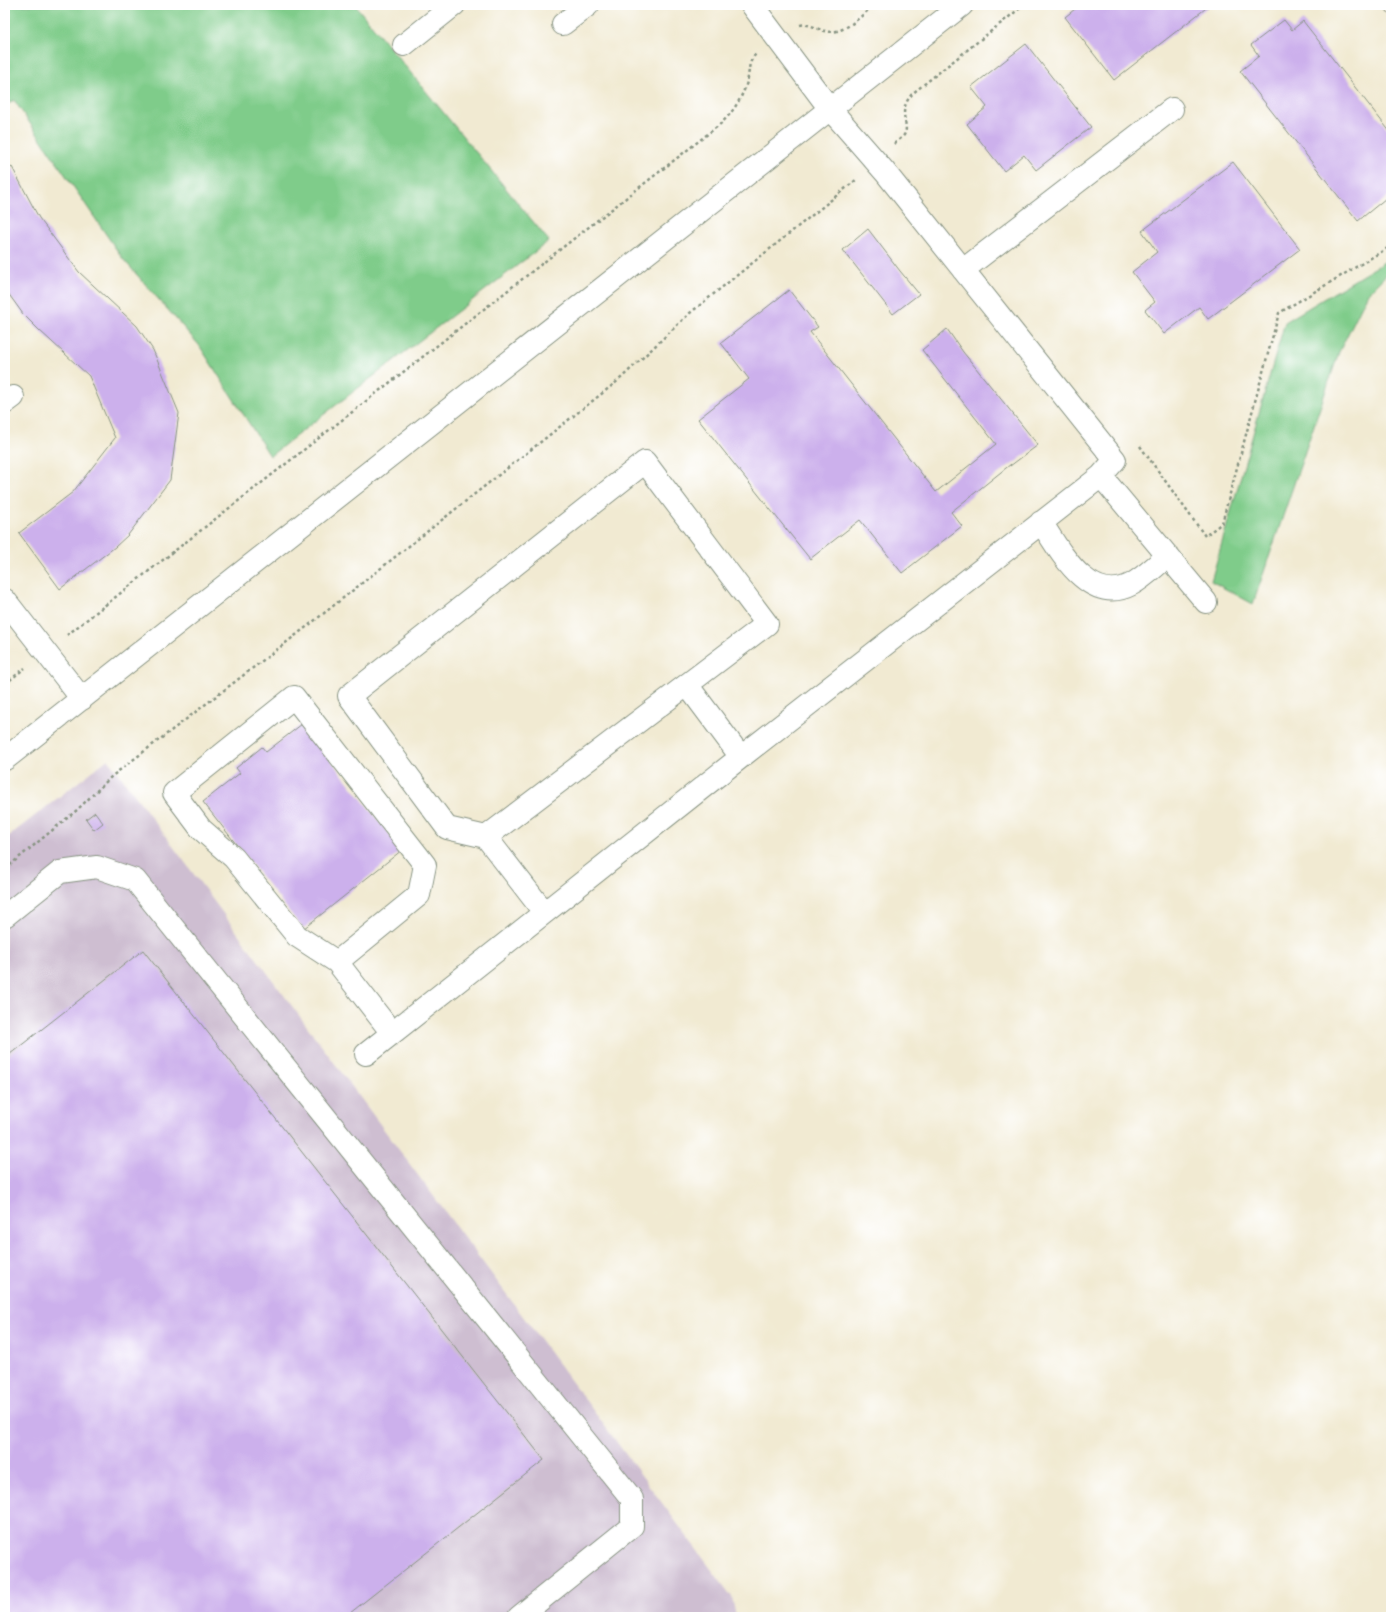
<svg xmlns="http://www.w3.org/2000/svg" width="1396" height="1622" font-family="'Playpen Sans',sans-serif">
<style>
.industrial{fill:#cebed1}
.green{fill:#7fcc8a;stroke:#4f845f}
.building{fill:#ccb0ec}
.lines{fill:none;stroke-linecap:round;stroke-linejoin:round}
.minor-casing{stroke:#889483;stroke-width:24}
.path{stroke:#889483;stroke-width:2.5;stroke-dasharray:3 3;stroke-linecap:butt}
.minor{stroke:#fff;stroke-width:22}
</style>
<rect width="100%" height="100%" fill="#fff"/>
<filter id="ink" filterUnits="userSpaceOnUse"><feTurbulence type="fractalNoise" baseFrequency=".025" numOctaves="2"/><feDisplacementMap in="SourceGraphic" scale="8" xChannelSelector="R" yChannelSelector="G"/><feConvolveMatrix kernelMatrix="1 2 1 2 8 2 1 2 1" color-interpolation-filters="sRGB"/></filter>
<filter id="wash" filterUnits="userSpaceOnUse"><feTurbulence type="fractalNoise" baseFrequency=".012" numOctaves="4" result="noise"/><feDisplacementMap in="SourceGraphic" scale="16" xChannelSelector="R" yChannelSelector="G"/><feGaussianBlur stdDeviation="0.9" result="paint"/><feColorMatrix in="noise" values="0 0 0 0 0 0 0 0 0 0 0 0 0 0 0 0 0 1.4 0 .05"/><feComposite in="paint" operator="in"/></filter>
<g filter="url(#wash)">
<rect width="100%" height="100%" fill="#f1ead2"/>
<path class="industrial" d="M108 759 732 1597 736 1617H5V839Z"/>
<path class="green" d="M5 5H355L549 241 270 456 199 345 123 259 14 100 5 106Z
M1391 258V270L1368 293 1339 352 1253 604 1211 581 1285 322Z"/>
<g id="blocks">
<path class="building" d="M1080 5H1210L1114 80 1065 17Z
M1382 5H1391V16Z
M1284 20 1292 30 1303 21 1391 133V194L1358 221 1240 71 1259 56 1251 45Z
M1026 44 1091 127 1036 170 1024 155 1004 171 967 124 987 107 971 87Z
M1233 162 1300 249 1208 319 1199 307 1164 334 1145 310 1155 302 1132 272 1157 252 1142 231Z
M12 167 39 218 79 272 137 326 153 350 179 413 170 480 128 535 115 547 60 589 19 533 73 492 115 438 89 376 39 330 23 314 5 289V171Z
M868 229 900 271 919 294 893 314 843 250Z
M789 290 818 327 810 332 936 492 996 444 922 350 947 329 963 352 1038 445 1010 466 1011 464 951 512 962 526 902 573 860 520 810 559 698 419 749 379 721 343Z
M302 724 402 850 303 929 203 802 240 773 236 768 262 747 266 752Z
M95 812 103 823 94 830 86 819Z
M143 950 544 1460 345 1617H5V1058Z"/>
</g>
</g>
<g filter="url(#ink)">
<use href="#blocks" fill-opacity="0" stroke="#889483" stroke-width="1"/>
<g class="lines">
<g class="minor-casing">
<path id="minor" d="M563 24 588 5
M404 45 454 5
M963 270 1172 109
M5 403 13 397
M1101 476 1206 602
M1041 522C1060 551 1089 607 1132 584 1145 577 1156 565 1168 556
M5 600 82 699
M688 686 741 757
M5 759 962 5
M486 837 767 624 645 462 349 696 447 828 486 837 544 912
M5 916 60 872 97 867 135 880 632 1499V1526L519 1617
M337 962 419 895 425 865 294 697 174 793 201 829 234 858 297 936 337 962 392 1033
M366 1054 741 757 1101 476 1115 460 885 172 830 109 752 5"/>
</g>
<path class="path" d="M800 25C809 23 817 29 825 31 843 36 861 16 874 5
M894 144C897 141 902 138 904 135 911 124 895 113 913 93L1024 5
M1140 446 1205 536 1222 523 1279 313 1391 246
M67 635 718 126C732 114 741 100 747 82 750 71 747 63 756 54
M5 684 25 668
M5 869 77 810 112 776 309 625 619 380 690 313 856 180"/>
<use href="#minor" class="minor"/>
</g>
</g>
<rect width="1396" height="1622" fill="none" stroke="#fff" stroke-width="20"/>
</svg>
